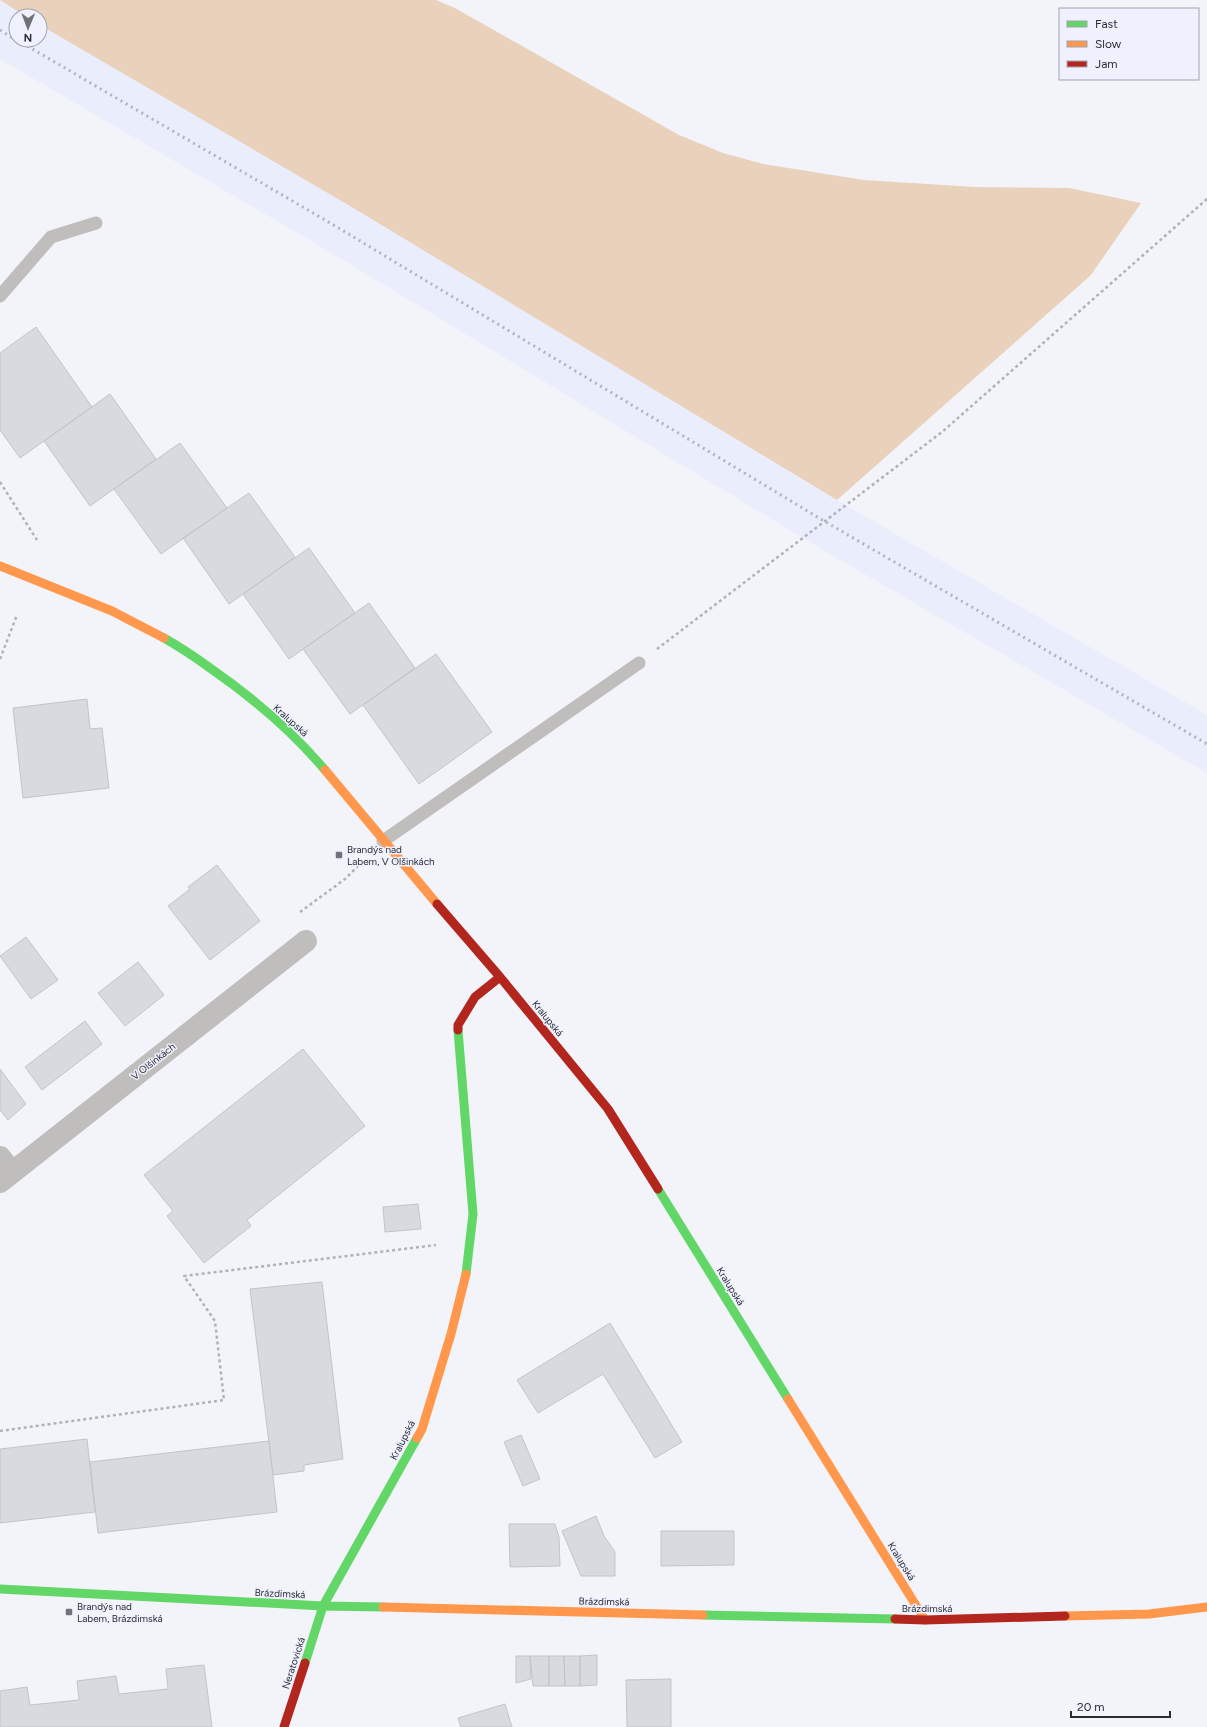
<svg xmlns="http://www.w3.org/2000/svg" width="1207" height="1727" font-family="Figtree,sans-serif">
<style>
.built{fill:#eaedfc}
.forest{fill:#e9d1bb}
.building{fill:#d9dadf;stroke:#c3c4ca}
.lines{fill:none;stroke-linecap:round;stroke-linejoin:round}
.path{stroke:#b1b2b3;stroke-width:2.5;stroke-dasharray:3 3;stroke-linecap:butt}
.lane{stroke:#bfbebd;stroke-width:13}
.street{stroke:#bfbebd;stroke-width:22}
.fast{stroke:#63d668;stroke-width:9}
.slow{stroke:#ff974d;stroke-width:9}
.jam{stroke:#b3261e;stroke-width:9}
.rail{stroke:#b5b4b5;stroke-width:3;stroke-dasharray:2 4;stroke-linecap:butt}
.poi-dot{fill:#717278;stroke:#eff2fe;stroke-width:1.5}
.labels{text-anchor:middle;stroke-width:3;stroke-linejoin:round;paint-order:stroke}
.street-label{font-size:10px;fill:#2b2c32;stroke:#eff2fe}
.poi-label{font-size:10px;fill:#2b2c32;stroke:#eff2fe;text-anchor:start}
</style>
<rect width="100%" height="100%" fill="#f2f4fa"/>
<path class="built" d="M0 1 25 16H16V40H40V25L350 206 837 500 1207 715V773L811 543 325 249 0 59Z"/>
<path class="forest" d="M0 0H436L455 8 679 135 723 153 763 164 864 180 975 187 1069 188 1141 203 1091 275 837 500 350 206 40 25V16H25Z"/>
<path class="building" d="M36 327 92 407 20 458 0 430V353Z
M110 394 156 459 90 506 44 441Z
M180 443 227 508 161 554 114 489Z
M249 493 295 557 229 604 183 538Z
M309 548 355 613 289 659 243 594Z
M369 603 415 668 350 714 303 649Z
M436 654 492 732 419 784 363 705Z
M87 699 90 729 102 728 109 788 23 798 13 708Z
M217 865 260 921 210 960 168 906 190 889 188 887Z
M26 937 58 980 31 999 0 956Z
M138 962 164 995 125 1026 98 993Z
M85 1021 102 1044 42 1090 25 1067Z
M303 1049 365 1126 247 1220 251 1226 204 1263 167 1216 173 1211 144 1175Z
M0 1069 26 1104 8 1120 0 1110Z
M418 1204 421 1229 385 1232 383 1207Z
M322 1282 343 1459 304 1465V1471L273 1475 250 1289Z
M610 1323 682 1442 655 1458 603 1374 538 1413 517 1380Z
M521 1435 540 1479 523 1486 504 1442Z
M87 1439 95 1512 0 1523V1449Z
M269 1441 277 1512 98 1533 90 1462Z
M596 1516 604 1536 615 1552V1576H581L562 1531Z
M509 1524H555L559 1537 560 1566 510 1567Z
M661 1531H734V1565L661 1566Z
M597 1655V1685L580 1686V1656Z
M516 1656H530L531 1679 516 1683Z
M530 1656H549V1686H533Z
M549 1656H564L565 1686H549Z
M564 1656H580V1686H565Z
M204 1665 212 1727H0V1691L27 1687 30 1705 79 1700 77 1681 116 1676 119 1694 168 1689 166 1669Z
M671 1679V1727H627L626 1680Z
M505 1704 512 1727H461L458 1718Z"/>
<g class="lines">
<path class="path" d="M0 482 37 540
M657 649 942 432 1207 199
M0 659 17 615
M300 912 345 879 363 861
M0 1431 224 1400 215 1321 184 1276 436 1245"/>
<path class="lane" d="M0 296 51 237 96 223
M383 841 639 663"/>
<path class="street" d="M0 1157 12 1172
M0 1182 306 941"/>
<path class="fast" d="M164 638C180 647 195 657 210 668 252 697 292 731 325 770
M458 1030 473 1214 466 1274
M658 1189 788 1399
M0 1589 323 1606 383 1607
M703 1615 895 1619
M305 1663 323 1606 417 1438"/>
<path class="slow" d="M0 566 112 611 164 638
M325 770 437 904
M788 1399 925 1620
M417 1438 422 1429 451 1334 466 1274
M383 1607 703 1615
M1065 1616 1149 1614 1207 1607"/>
<path class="jam" d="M437 904 500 977 475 997 458 1025V1030
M500 977 608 1109 658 1189
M895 1619 925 1620 1065 1616
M284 1727 305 1663"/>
<path class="rail" d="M0 30 16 40
M17 40 337 227 824 521 1207 744"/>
</g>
<g class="poi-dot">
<rect x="335" y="851" width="8" height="8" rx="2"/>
<rect x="65" y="1608" width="8" height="8" rx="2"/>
</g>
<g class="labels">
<g class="street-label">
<text transform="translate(291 720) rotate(42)" y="4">Kralupská</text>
<text transform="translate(548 1018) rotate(51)" y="4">Kralupská</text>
<text transform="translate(153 1061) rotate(-38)" y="4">V Olšinkách</text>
<text transform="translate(731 1286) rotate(58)" y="4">Kralupská</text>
<text transform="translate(402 1440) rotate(-63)" y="4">Kralupská</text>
<text transform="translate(902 1561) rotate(58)" y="4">Kralupská</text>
<text transform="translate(280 1593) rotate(3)" y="4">Brázdimská</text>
<text transform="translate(604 1601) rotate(1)" y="4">Brázdimská</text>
<text x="927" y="1612">Brázdimská</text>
<text transform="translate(293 1663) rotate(-72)" y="4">Neratovická</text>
</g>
<g class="poi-label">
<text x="347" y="853">Brandýs nad<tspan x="347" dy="12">Labem, V Olšinkách</tspan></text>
<text x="77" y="1610">Brandýs nad<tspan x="77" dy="12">Labem, Brázdimská</tspan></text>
</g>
</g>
<rect x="1059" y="8" width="140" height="72" fill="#eff2fe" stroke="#a1a3ac"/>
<rect x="1067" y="21" width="20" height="6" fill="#63d668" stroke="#a1a3ac"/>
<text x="1095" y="28" font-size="12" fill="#2b2c32">Fast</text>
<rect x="1067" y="41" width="20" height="6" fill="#ff974d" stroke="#a1a3ac"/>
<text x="1095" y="48" font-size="12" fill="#2b2c32">Slow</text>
<rect x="1067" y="61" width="20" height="6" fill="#b3261e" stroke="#a1a3ac"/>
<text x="1095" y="68" font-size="12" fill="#2b2c32">Jam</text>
<g transform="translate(28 28) rotate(181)"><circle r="19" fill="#eff2fe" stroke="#a1a3ac"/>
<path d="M0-3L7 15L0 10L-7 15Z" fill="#717278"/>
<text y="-6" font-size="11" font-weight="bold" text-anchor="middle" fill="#2b2c32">N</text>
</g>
<path d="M1071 1711v6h99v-6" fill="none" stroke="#2b2c32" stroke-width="2"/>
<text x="1077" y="1711" font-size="12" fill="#2b2c32" stroke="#eff2fe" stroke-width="3" paint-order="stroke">20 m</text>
</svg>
